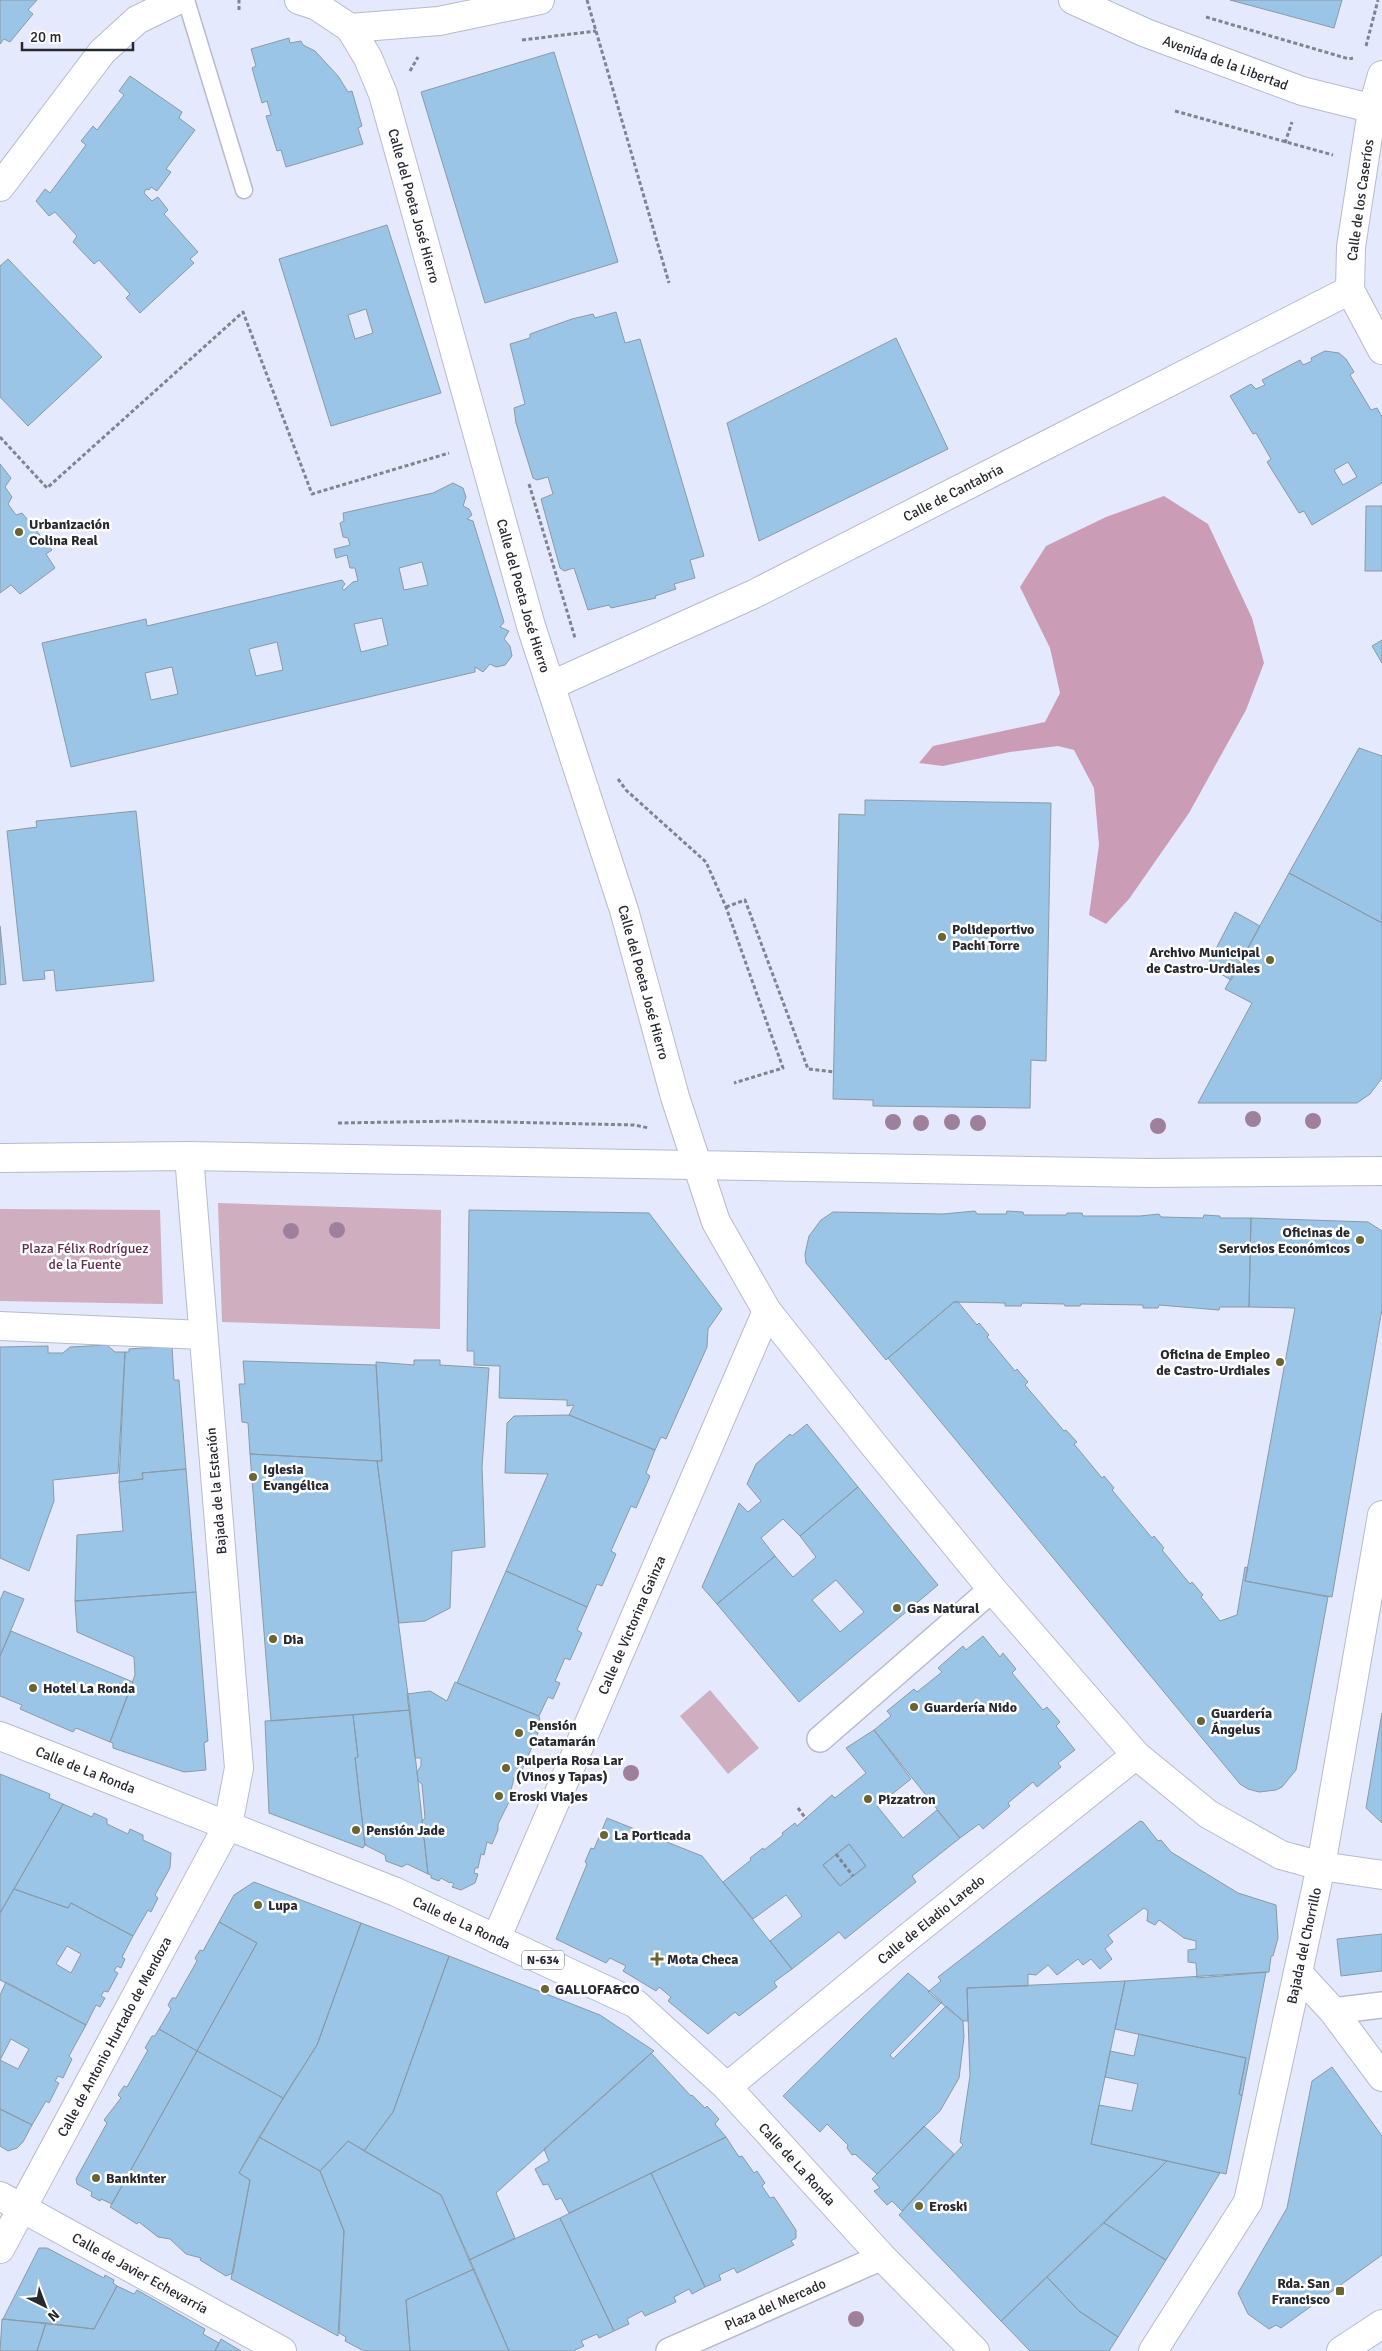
<svg xmlns="http://www.w3.org/2000/svg" width="1382" height="2351" font-family="Signika,sans-serif">
<style>
.green{fill:#cfaec0}
.forest{fill:#cb9cb6}
.building{fill:#9ac5e6;stroke:#899aa6;fill-rule:evenodd}
.lines{fill:none;stroke-linecap:round;stroke-linejoin:round}
.service-casing{stroke:#b6bbcd;stroke-width:19}
.pedestrian-casing{stroke:#b6bbcd;stroke-width:28}
.minor-casing{stroke:#b6bbcd;stroke-width:30}
.trunk-casing{stroke:#b6bbcd;stroke-width:30}
.path{stroke:#808391;stroke-width:3;stroke-dasharray:4 2.5;stroke-linecap:butt}
.service{stroke:#fff;stroke-width:16}
.pedestrian{stroke:#fff;stroke-width:25}
.minor{stroke:#fff;stroke-width:28}
.trunk{stroke:#fff;stroke-width:28}
.tree{fill:#9e809d}
.poi-dot{fill:#6a6532;stroke:#fff;stroke-width:2}
.labels{text-anchor:middle;stroke-width:5;stroke-linejoin:round;paint-order:stroke}
.shield{fill:#fff;stroke:#68696e;stroke-width:1}
.shield-label{font-size:12px;font-weight:bold;fill:#272930}
.street-label{font-size:14px;fill:#272930;stroke:#fff}
.poi-label{font-size:14px;font-weight:bold;fill:#272930;stroke:#fff;text-anchor:start}
.park-label{font-size:14px;fill:#642b4f;stroke:#fff}
</style>
<rect width="100%" height="100%" fill="#e4e9fd"/>
<path class="green" d="M218 1203 441 1210 440 1329 222 1322Z
M0 1209 160 1210 163 1304 0 1301Z
M710 1690 759 1748 728 1774 680 1716Z"/>
<path class="forest" d="M1164 496 1208 524 1252 618 1264 663 1246 710 1189 813 1129 899 1106 924 1089 915 1099 845 1094 788 1074 750 1058 746 1010 752 943 766 919 763 933 746 1045 722 1060 693 1050 648 1020 587 1046 546 1106 517Z"/>
<path class="building" d="M0 0H37L28 10 33 14 10 42 4 39 0 44Z
M1230 0H1342L1334 28Z
M289 38 290 43 301 41 303 45 315 51 338 76 348 92 352 91 362 126 358 128 363 144 286 167 281 150 277 151 266 116 271 115 267 101 262 103 252 68 256 66 251 49Z
M554 52 618 262 485 303 421 92Z
M130 76 182 112 179 118 195 130 166 169 171 172 157 191 151 187 149 190 146 189 144 193 152 201 158 197 168 210 164 214 198 252 190 259 194 263 140 313 126 298 130 294 99 260 94 264 73 242 77 236 55 212 49 216 36 201 45 189 50 193 86 145 81 141 93 126 97 130 124 95 119 91Z
M387 225 441 393 331 426 279 259ZM366 309 373 333 355 339 348 315Z
M8 259 102 357 28 426 0 397V266Z
M616 312 625 343 640 339 704 556 690 560 695 578 674 584 676 589 655 596 656 598 611 608 609 605 588 610 574 568 564 571 560 568 541 499 553 494 548 477 537 480 533 478 516 423 514 408 525 404 510 344 530 338V334L572 319 593 314 595 318Z
M896 338 948 449 759 541 727 423Z
M1325 351 1339 353 1346 359 1354 372 1350 375 1371 410 1377 408 1382 417V483L1312 525 1304 511 1299 513 1267 462 1271 459 1256 433 1253 434 1230 396 1251 384 1256 389 1265 385 1262 380 1300 360 1303 365 1312 361 1311 358ZM1348 462 1357 477 1343 485 1334 470Z
M0 464 11 478 5 487 12 497 8 504 16 515 22 513 52 550 46 554 55 568 20 594 11 585 0 593Z
M453 483 463 488 466 497 463 506 469 509 472 515 467 519 473 521 504 622 500 627 509 631 504 639 510 646 512 656 505 665 496 667 490 664 483 672 475 667V672L71 767 42 643 146 619 147 626 342 580 345 584 342 588 344 590 353 582 358 581 355 568H350L347 555 336 558 334 549 350 545 348 538 343 537 340 523 344 521 343 513 433 493ZM422 562 428 585 404 590 399 568ZM382 618 388 645 361 652 354 624ZM277 642 283 670 256 676 249 649ZM172 667 178 694 151 700 145 673Z
M1366 506H1382V571H1365Z
M1382 640V663L1372 646Z
M1359 748 1382 756V923L1289 873Z
M865 800 1051 803 1046 1061 1031 1060 1030 1108 873 1106V1100L833 1099 839 814 865 815Z
M136 811 154 981 56 991 54 970 44 971 45 979 23 981 7 831 37 827 36 821Z
M1289 873 1382 923V1078L1370 1094 1357 1103H1198L1252 1003 1225 989Z
M1235 912 1260 926 1231 980 1207 966Z
M0 926 6 984 0 985Z
M469 1210 649 1213 722 1309 708 1329 707 1347 666 1439 661 1437 655 1450 569 1415 574 1405 567 1406V1400L499 1398 500 1366 474 1365V1351H467Z
M975 1211 977 1214H1006L1007 1211 1023 1212 1024 1215H1066L1067 1213H1082L1083 1216H1140L1159 1214 1161 1217 1203 1218 1204 1215 1220 1216V1218H1251L1249 1307H1220L1219 1310 1159 1305 1158 1308H1143V1305L1081 1304 1080 1306H1065L1064 1304 1022 1303 1021 1306H1005V1303L954 1302 886 1360 806 1263 805 1254 809 1236 821 1220 833 1212 943 1214Z
M1251 1218 1368 1222 1382 1231V1309L1332 1597 1245 1581 1295 1308 1249 1307Z
M954 1302H958L977 1325 979 1323 989 1335 987 1337 1015 1371 1017 1369 1028 1382 1025 1385 1064 1431 1066 1430 1077 1442 1074 1444 1102 1478 1104 1476 1114 1488 1112 1490 1152 1538 1154 1536 1164 1548 1162 1550 1190 1584 1192 1582 1203 1595 1201 1597 1220 1621 1237 1615 1245 1567 1248 1568 1245 1581 1328 1597 1296 1770 1282 1787 1276 1790 1259 1792 1248 1789 1240 1784 888 1358Z
M107 1345 115 1352H125L118 1473 53 1480 54 1501 29 1571 0 1558V1347L48 1346V1353H63L70 1347Z
M172 1346 174 1380H179L186 1469 142 1473 143 1479 119 1482 125 1352H129V1349Z
M414 1360H440V1365L489 1368 482 1467 485 1547 452 1551 450 1608 425 1621 399 1623 377 1461H382L376 1362 414 1365Z
M243 1361 376 1365 382 1461 250 1454 248 1423 242 1422 239 1384H245Z
M569 1415 655 1450 646 1473 650 1476 636 1508 631 1506 611 1551 616 1554 602 1586 597 1584 587 1607 506 1571 548 1474 505 1473 507 1423 514 1416Z
M807 1424 858 1487 800 1536 783 1519 761 1538 775 1556 717 1604 702 1587 739 1503 748 1512 761 1501 747 1484 756 1464 790 1434 792 1436Z
M250 1454 377 1461 410 1710 271 1721Z
M186 1469 196 1592 75 1601 77 1535 123 1531 119 1482 143 1479 142 1473Z
M858 1487 938 1585 799 1702 717 1604 775 1556 793 1577 816 1557 800 1536ZM836 1580 864 1612 840 1632 812 1600Z
M506 1571 587 1607 577 1630 582 1633 570 1660 565 1658 555 1681 560 1683 553 1699 548 1697 539 1716 457 1683Z
M4 1591 24 1599 0 1656V1600Z
M196 1592 208 1741 204 1743 206 1770 184 1772 113 1748V1743L110 1742 135 1675 134 1657 77 1632 75 1601Z
M11 1631 133 1682 110 1742 76 1728 73 1732 20 1709 22 1705 0 1696V1656Z
M983 1636 1000 1657 1003 1653 1016 1669 1012 1673 1043 1710 1047 1707 1060 1722 1056 1726 1075 1750 1058 1763 1061 1767 1037 1787 1033 1782 1008 1803 1010 1806 983 1829 979 1824 960 1838 874 1730 891 1716 887 1711 914 1689 917 1692 942 1672 938 1668 963 1646 966 1650Z
M455 1682 539 1716 540 1721 534 1730 538 1733 522 1770 518 1768 516 1779 514 1778 511 1790 509 1789 507 1793 512 1796 498 1824V1830L492 1844 487 1842 484 1855 481 1854 478 1868H475L474 1873 478 1874 475 1883 461 1890 452 1887 454 1884 451 1882 450 1883 441 1878 439 1881 431 1878V1875L428 1874 422 1821 425 1818 422 1784 418 1781 417 1772 421 1766V1758H415L407 1694 430 1691 447 1701Z
M410 1710 417 1772 428 1874 407 1864 402 1867 386 1861 385 1855 365 1845 355 1758 358 1757 353 1715Z
M1382 1713V1823L1366 1808Z
M353 1715 358 1757 355 1758 365 1845 363 1848 269 1813 265 1721Z
M874 1730 911 1779 877 1806 903 1838 937 1810 960 1838 912 1876 916 1882 845 1939 839 1932 792 1969 770 1941 802 1916 786 1895 753 1919 723 1882 751 1860 750 1858 763 1848 764 1850 783 1835 782 1833 795 1823 797 1826 832 1795 835 1798 866 1773 846 1748ZM849 1844 866 1866 840 1886 823 1865Z
M0 1774 50 1794 49 1798 63 1804 0 1913Z
M63 1804 92 1817 94 1813 107 1819V1824L128 1834 130 1829 143 1835V1840L171 1853 170 1868 155 1895 158 1898 151 1912 148 1910 133 1936 71 1903 68 1908 14 1889Z
M607 1818 702 1856 792 1969 774 1982 777 1987 739 2016 735 2012 708 2034 668 2001 671 1997 659 1987 656 1991 623 1971 626 1966 610 1958 606 1963 556 1939 587 1864 585 1862 591 1848 594 1849Z
M1140 1821 1143 1822 1158 1841 1161 1840 1171 1852 1238 1893 1276 1905 1278 1938 1273 1956H1271L1269 1972 1197 1978 1196 1963 1188 1962V1950L1196 1949V1941L1184 1938 1159 1920 1155 1925 1147 1921 1148 1911 1144 1908 1108 1935 1113 1942 1105 1949 1112 1959 1100 1969 1091 1959 1083 1965 1078 1959 1057 1975 1048 1965 1036 1975 1028 1974V1986L967 1988 968 2021H963L928 1992 941 1981 938 1977Z
M849 1844 866 1866 840 1886 823 1865Z
M254 1882 361 1923 317 2045 283 2098 197 2051 257 1943 219 1922 234 1895Z
M14 1889 68 1908 71 1903 133 1936 122 1957 125 1959 121 1968 117 1966 114 1971 118 1973 108 1992 104 1991 101 1996 105 1998 100 2007 96 2005 86 2025 0 1980V1913ZM67 1946 81 1954 71 1973 56 1964Z
M219 1922 257 1943 197 2051 159 2029 171 2009 168 2005 172 1998H176L197 1961 195 1958 200 1950 203 1951Z
M361 1923 449 1956 393 2112 364 2151 348 2141 320 2171 259 2137 317 2045Z
M1382 1934V1971L1341 1976 1337 1939Z
M449 1956 600 2015 654 2051 496 2193 515 2238 469 2260 441 2195 364 2151 393 2112Z
M1266 1972 1242 2096 1239 2094 1246 2058 1115 2029 1125 1981Z
M908 1973 942 2002 890 2055 893 2059 946 2006 963 2021 964 2037 959 2078 940 2111 877 2174 855 2154 852 2155 847 2148 848 2145 827 2124 820 2132 783 2096Z
M1125 1981 1091 2144 1167 2161 1001 2321 899 2215 963 2145 960 2142 970 2076 967 1988Z
M6 1982 86 2025 69 2056 72 2059 63 2078 58 2076 55 2081 59 2083 49 2103 46 2101 32 2125 0 2109V1995ZM11 2039 29 2049 18 2069 0 2060Z
M159 2029 197 2051 112 2204 101 2199 100 2201 91 2196 92 2192 77 2184 76 2179 107 2123 104 2120 121 2098 118 2095 124 2086 127 2087 148 2050 145 2048 152 2036H155Z
M1139 2034 1246 2058 1239 2094 1242 2096 1226 2174 1091 2144 1099 2105 1132 2111 1138 2084 1105 2077 1110 2051 1134 2056Z
M197 2051 283 2098 239 2173 250 2180 233 2273 226 2276 200 2260 201 2258 186 2254 170 2239 158 2237 139 2222 137 2224 110 2207Z
M651 2053 691 2096 692 2095 705 2108 707 2106 719 2119 715 2124 726 2137 569 2213 561 2198 556 2200 548 2184 543 2185 535 2169 549 2161 544 2149Z
M1332 2067 1382 2136V2255L1281 2328 1276 2325 1269 2329 1248 2314 1238 2293 1287 2208 1312 2081Z
M0 2109 32 2125 23 2142 17 2148 8 2151 0 2146Z
M924 2126 954 2154 902 2211 892 2201 887 2205 874 2191 880 2188 872 2179Z
M259 2137 320 2171 344 2231 338 2336 231 2279 250 2180 239 2173Z
M726 2137 739 2157 742 2156 754 2173 757 2171 765 2183 762 2186 770 2198 774 2197 796 2230V2238L791 2241 794 2245 737 2273 734 2268 719 2275 721 2280 705 2287 651 2173Z
M348 2141 441 2195 474 2269 406 2300 410 2351H364L345 2341 346 2337 339 2333 344 2231 320 2171Z
M1167 2161 1220 2173 1166 2260 1104 2223Z
M651 2173 705 2287 692 2294 689 2289 674 2297 676 2302 645 2316 642 2311 627 2319 629 2324 614 2331 560 2218Z
M560 2218 614 2331 599 2338 597 2334 581 2341 584 2346 573 2351H509L469 2260Z
M1104 2223 1166 2260 1118 2337 1079 2311 1047 2277Z
M39 2248H47L104 2278 105 2275 114 2280 113 2283 117 2286 94 2329 3 2319Z
M474 2269 509 2351H410L406 2300Z
M1047 2277 1079 2311 1118 2337 1109 2351H1030L1001 2321Z
M117 2286 134 2294 137 2290 205 2329 203 2334 219 2343 215 2351H37L46 2323 94 2329Z
M2 2319 46 2323 37 2351H0Z
M221 2339 241 2351H215Z"/>
<g class="lines">
<g class="service-casing">
<path id="service" d="M186 0 244 190"/>
</g>
<g class="pedestrian-casing">
<g id="pedestrian">
<path d="M820 1739 992 1589"/>
<path d="M1333 2011 1382 2005"/>
<path id="s1" d="M669 2351 882 2257"/>
</g>
</g>
<g class="minor-casing">
<g id="minor">
<path d="M299 0 317 6 350 28 439 21 540 0"/>
<path id="s2" d="M1073 0 1146 33 1302 91 1382 111"/>
<path id="s3" d="M350 28 368 58 383 94 531 626 624 910 675 1097 716 1222 767 1311 873 1444 992 1589 1136 1755 1208 1814 1281 1855 1321 1866 1382 1875"/>
<path d="M1382 75 1372 110 1351 247 1350 290 1382 350"/>
<path d="M0 187 102 52 137 20 178 0"/>
<path id="s4" d="M552 685 754 594 1350 290"/>
<path d="M0 1158 189 1156 1148 1173 1382 1171"/>
<path d="M0 1326 203 1335"/>
<path id="s5" d="M496 1939 767 1311"/>
<path d="M1298 1973 1333 2011 1382 2077"/>
<path id="s6" d="M727 2087 906 1939 1136 1755"/>
<path id="s7" d="M0 2196 282 2351"/>
<path id="s8" d="M0 2249 228 1825 239 1768 189 1156"/>
<path id="s9" d="M1153 2351 1248 2202 1321 1866 1382 1515"/>
</g>
</g>
<g class="trunk-casing">
<g id="trunk">
<path id="s10" d="M0 1736 396 1892 636 2004 727 2087 882 2257 975 2351"/>
<path d="M1341 2351 1382 2324"/>
</g>
</g>
<path class="path" d="M587 0 669 283
M239 10V0
M1206 17 1349 59 1353 58
M522 40 596 31
M1366 46 1378 0
M410 71 418 57
M1175 111 1333 155
M1285 143 1292 122
M0 437 47 488 243 312 312 494 449 453
M529 484 575 638
M618 779 626 790 706 862 726 907 783 1068 734 1083
M726 907 745 900 808 1069 834 1072
M338 1123 459 1121 634 1125 649 1128
M798 1808 806 1819
M836 1854 853 1876"/>
<use href="#service" class="service"/>
<use href="#pedestrian" class="pedestrian"/>
<use href="#minor" class="minor"/>
<use href="#trunk" class="trunk"/>
</g>
<g class="tree">
<circle cx="1253" cy="1119" r="8"/>
<circle cx="1313" cy="1121" r="8"/>
<circle cx="893" cy="1122" r="8"/>
<circle cx="952" cy="1122" r="8"/>
<circle cx="921" cy="1123" r="8"/>
<circle cx="978" cy="1123" r="8"/>
<circle cx="1158" cy="1126" r="8"/>
<circle cx="337" cy="1230" r="8"/>
<circle cx="291" cy="1231" r="8"/>
<circle cx="631" cy="1773" r="8"/>
<circle cx="856" cy="2319" r="8"/>
</g>
<g class="poi-dot">
<circle cx="19" cy="532" r="5"/>
<circle cx="942" cy="937" r="5"/>
<circle cx="1270" cy="960" r="5"/>
<circle cx="1360" cy="1240" r="5"/>
<circle cx="1280" cy="1362" r="5"/>
<circle cx="253" cy="1477" r="5"/>
<circle cx="897" cy="1608" r="5"/>
<circle cx="273" cy="1639" r="5"/>
<circle cx="33" cy="1688" r="5"/>
<circle cx="914" cy="1707" r="5"/>
<circle cx="1201" cy="1721" r="5"/>
<circle cx="519" cy="1733" r="5"/>
<circle cx="506" cy="1768" r="5"/>
<circle cx="499" cy="1796" r="5"/>
<circle cx="868" cy="1799" r="5"/>
<circle cx="356" cy="1830" r="5"/>
<circle cx="604" cy="1835" r="5"/>
<circle cx="258" cy="1905" r="5"/>
<path d="M654.5 1951.5h5v5h5v5h-5v5h-5v-5h-5v-5h5z"/>
<circle cx="545" cy="1989" r="5"/>
<circle cx="96" cy="2178" r="5"/>
<circle cx="919" cy="2206" r="5"/>
<rect x="1335" y="2286" width="10" height="10" rx="2.5"/>
</g>
<g class="labels">
<rect class="shield" x="522" y="1950.5" width="42" height="19" rx="4"/>
<g class="shield-label">
<text x="543" y="1964">N-634</text>
</g>
<g class="street-label">
<text dy="5" stroke="none"><textPath href="#s2" startOffset="165">Avenida de la Libertad</textPath></text>
<text transform="translate(1360 200) rotate(-82)" y="5">Calle de los Caseríos</text>
<text dy="5" stroke="none"><textPath href="#s3" startOffset="190">Calle del Poeta José Hierro</textPath></text>
<text dy="5" stroke="none"><textPath href="#s4" startOffset="445">Calle de Cantabria</textPath></text>
<text dy="5" stroke="none"><textPath href="#s3" startOffset="595">Calle del Poeta José Hierro</textPath></text>
<text dy="5" stroke="none"><textPath href="#s3" startOffset="1000">Calle del Poeta José Hierro</textPath></text>
<text transform="translate(216 1491) rotate(-95)" y="5">Bajada de la Estación</text>
<text dy="5" stroke="none"><textPath href="#s5" startOffset="342">Calle de Victorina Gainza</textPath></text>
<text dy="5" stroke="none"><textPath href="#s10" startOffset="92">Calle de La Ronda</textPath></text>
<text dy="5" stroke="none"><textPath href="#s6" startOffset="264">Calle de Eladio Laredo</textPath></text>
<text dy="5" stroke="none"><textPath href="#s10" startOffset="498">Calle de La Ronda</textPath></text>
<text dy="5" stroke="none"><textPath href="#s9" startOffset="439">Bajada del Chorrillo</textPath></text>
<text dy="5" stroke="none"><textPath href="#s8" startOffset="241">Calle de Antonio Hurtado de Mendoza</textPath></text>
<text dy="5" stroke="none"><textPath href="#s10" startOffset="918">Calle de La Ronda</textPath></text>
<text dy="5" stroke="none"><textPath href="#s7" startOffset="160">Calle de Javier Echevarría</textPath></text>
<text dy="5" stroke="none"><textPath href="#s1" startOffset="116">Plaza del Mercado</textPath></text>
</g>
<g class="poi-label">
<text x="29" y="529">Urbanización<tspan x="29" dy="16">Colina Real</tspan></text>
<text x="952" y="934">Polideportivo<tspan x="952" dy="16">Pachi Torre</tspan></text>
<text x="1260" y="957" text-anchor="end">Archivo Municipal<tspan x="1260" dy="16">de Castro-Urdiales</tspan></text>
<text x="1350" y="1237" text-anchor="end">Oficinas de<tspan x="1350" dy="16">Servicios Económicos</tspan></text>
<text x="1270" y="1359" text-anchor="end">Oficina de Empleo<tspan x="1270" dy="16">de Castro-Urdiales</tspan></text>
<text x="263" y="1474">Iglesia<tspan x="263" dy="16">Evangélica</tspan></text>
<text x="907" y="1613">Gas Natural</text>
<text x="283" y="1644">Dia</text>
<text x="43" y="1693">Hotel La Ronda</text>
<text x="924" y="1712">Guardería Nido</text>
<text x="1211" y="1718">Guardería<tspan x="1211" dy="16">Ángelus</tspan></text>
<text x="529" y="1730">Pensión<tspan x="529" dy="16">Catamarán</tspan></text>
<text x="516" y="1765">Pulperia Rosa Lar<tspan x="516" dy="16">(Vinos y Tapas)</tspan></text>
<text x="509" y="1801">Eroski Viajes</text>
<text x="878" y="1804">Pizzatron</text>
<text x="366" y="1835">Pensión Jade</text>
<text x="614" y="1840">La Porticada</text>
<text x="268" y="1910">Lupa</text>
<text x="667" y="1964">Mota Checa</text>
<text x="555" y="1994">GALLOFA&amp;CO</text>
<text x="106" y="2183">Bankinter</text>
<text x="929" y="2211">Eroski</text>
<text x="1330" y="2288" text-anchor="end">Rda. San<tspan x="1330" dy="16">Francisco</tspan></text>
</g>
<g class="park-label">
<text x="85" y="1253">Plaza Félix Rodríguez<tspan x="85" dy="16">de la Fuente</tspan></text>
</g>
</g>
<g transform="translate(45 2306) rotate(138)" stroke="#ffffff" stroke-width="4" paint-order="stroke">
<path d="M0-4L9 19L0 12L-9 19Z" fill="#272930"/>
<text y="-8" font-size="14" font-weight="bold" text-anchor="middle" fill="#272930">N</text>
</g>
<path d="M22 42v8h111v-8" fill="none" stroke="#272930" stroke-width="2.5"/>
<text x="30" y="42" font-size="15" fill="#272930" stroke="#ffffff" stroke-width="4" paint-order="stroke">20 m</text>
</svg>
